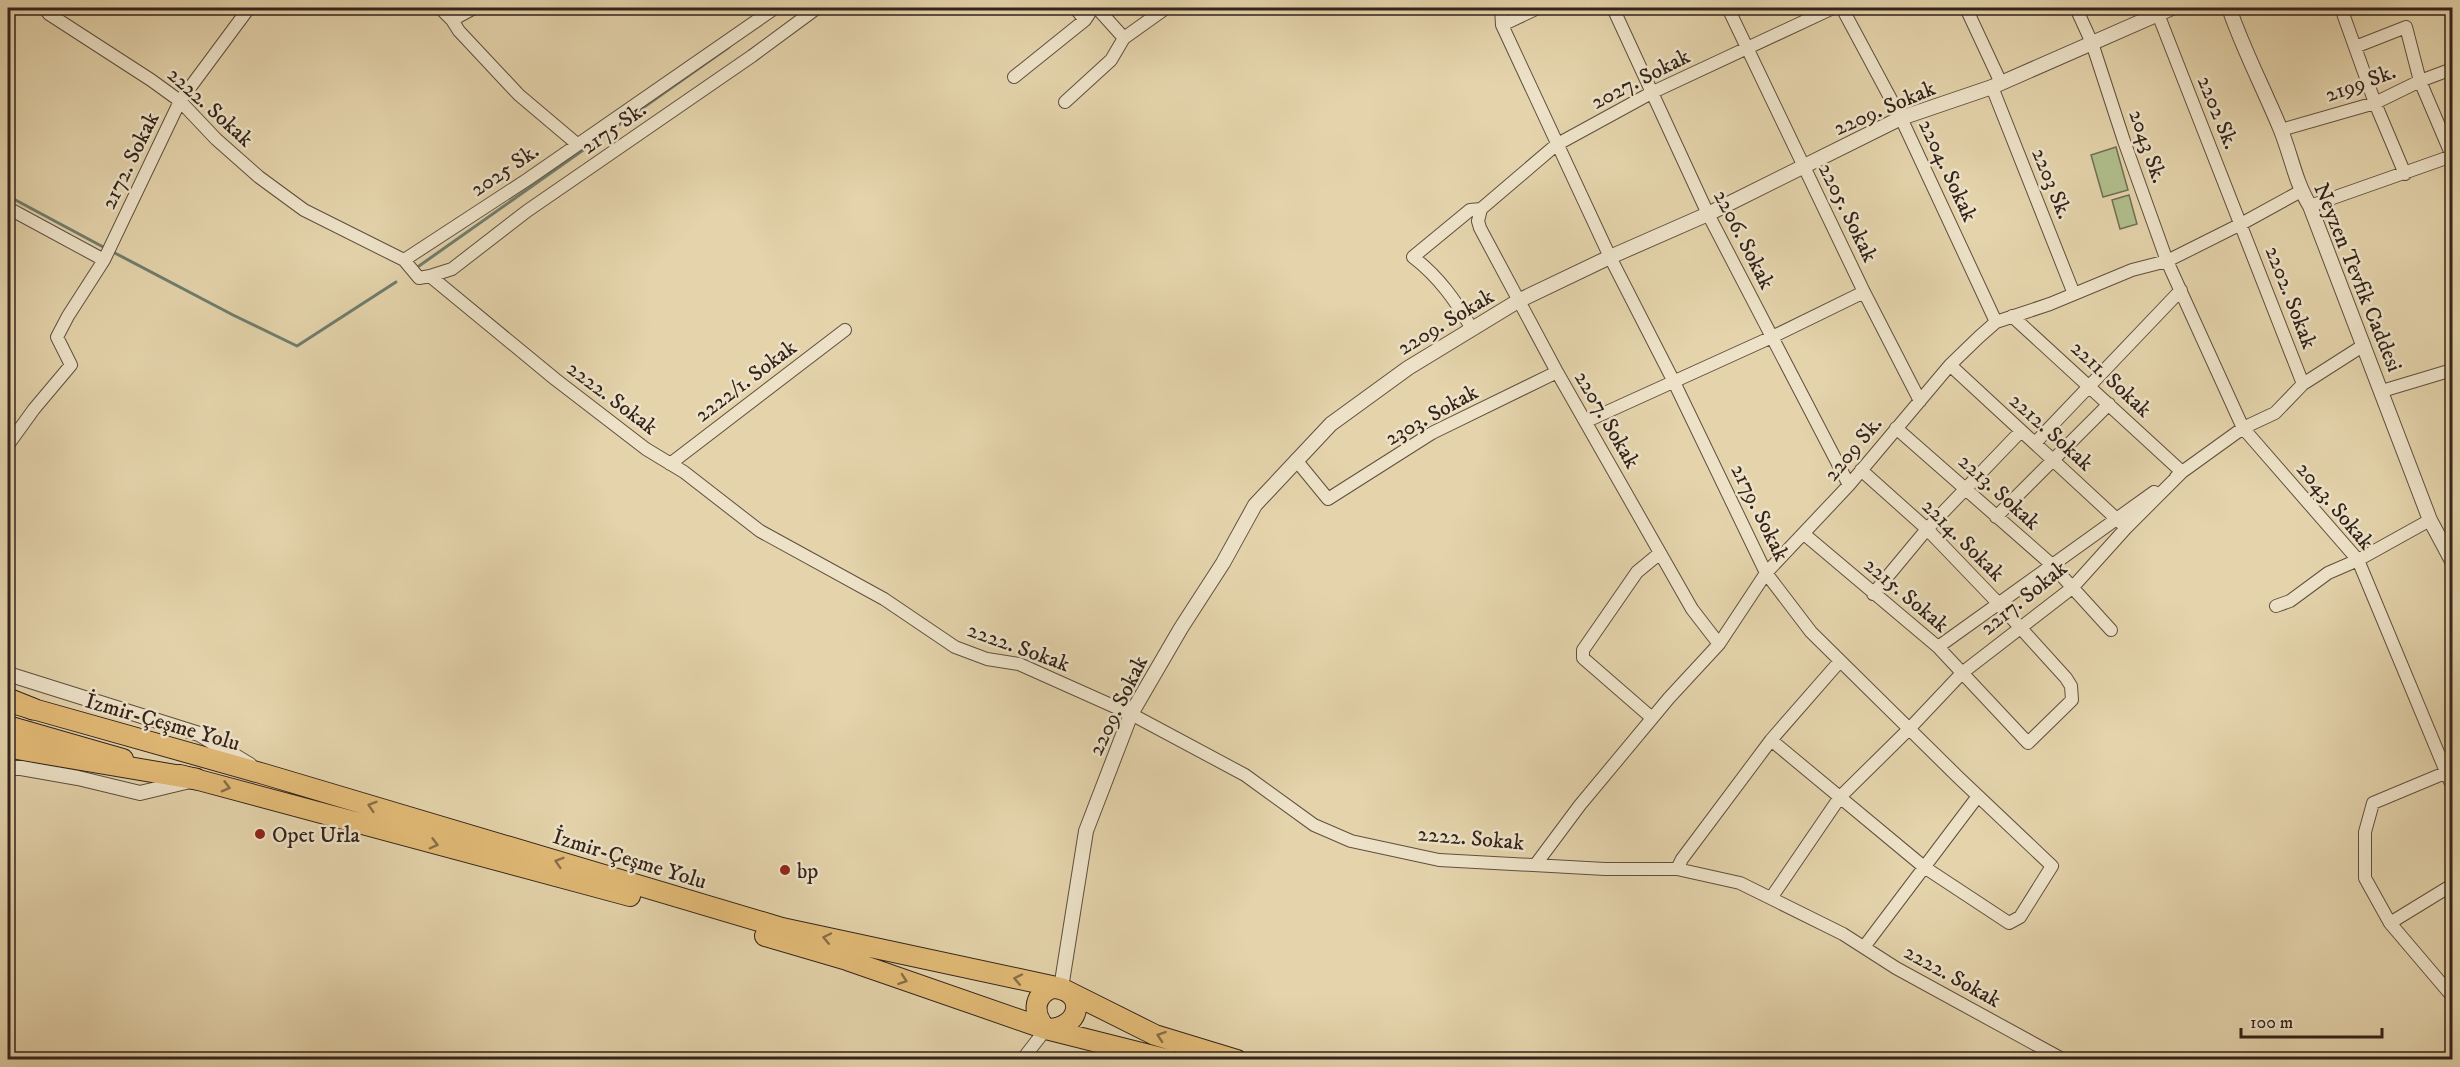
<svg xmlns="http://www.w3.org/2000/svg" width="2460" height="1067" font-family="'IM FELL DW Pica',serif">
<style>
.green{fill:#b0be8c;stroke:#727054;stroke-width:1.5}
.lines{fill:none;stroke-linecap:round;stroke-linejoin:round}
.stream{stroke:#6f7d6d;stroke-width:3}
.minor-casing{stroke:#5f4f3f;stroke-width:14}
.tertiary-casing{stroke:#5f4f3f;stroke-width:16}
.trunk-casing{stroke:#33231b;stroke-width:22}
.motorway-casing{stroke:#33231b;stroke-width:23}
.minor{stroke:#ede2c8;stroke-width:12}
.tertiary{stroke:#ede2c8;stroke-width:14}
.trunk{stroke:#e2ba76;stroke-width:20}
.motorway{stroke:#e2ba76;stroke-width:21}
.oneway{stroke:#8a6e48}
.poi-dot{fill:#8f2418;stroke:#ede2c8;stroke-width:2}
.labels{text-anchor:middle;stroke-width:5;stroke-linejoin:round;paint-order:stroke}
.street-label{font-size:22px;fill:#33231b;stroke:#ede2c8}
.poi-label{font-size:22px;fill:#33231b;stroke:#ede2c8;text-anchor:start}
</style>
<rect width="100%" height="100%" fill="#e4d3ab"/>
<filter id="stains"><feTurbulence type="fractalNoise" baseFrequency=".00333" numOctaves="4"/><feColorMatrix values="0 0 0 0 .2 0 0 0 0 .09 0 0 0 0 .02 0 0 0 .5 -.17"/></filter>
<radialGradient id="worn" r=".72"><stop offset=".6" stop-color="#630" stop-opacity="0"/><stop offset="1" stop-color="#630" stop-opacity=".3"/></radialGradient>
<path class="green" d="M2116 147 2128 190 2103 197 2091 155Z
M2129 195 2137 224 2120 229 2112 200Z"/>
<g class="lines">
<path class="stream" d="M8 196 107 249
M113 252 233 315 297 346 396 282
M419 266 729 47"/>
<g class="minor-casing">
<path id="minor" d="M44 8 49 14 151 80 180 101 216 139 259 177 304 210 404 260 419 278 430 276 555 379 646 449 684 472 760 531 884 599 955 647 987 659 1019 664 1131 714 1245 775 1314 825 1351 841 1439 860 1605 869H1677L1740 883 1843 934 1896 968 2064 1060
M440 8 452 20
M474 8 452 20 459 31 519 95 577 144
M1075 8 1085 20 1089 14
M1097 8 1124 38
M1501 8 1502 25 1610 257 1674 382 1766 573 1811 632 1958 777 2052 866 2020 917 2009 923 1924 867 1771 740 1682 859 1677 869
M1613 8 1708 214 1849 485
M1728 8 1864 292 1920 401
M1842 8 1901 118 1996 322
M1966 8 2001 83
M2076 8 2092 43 2124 141 2167 261 2243 428 2358 560 2452 786
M2341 8 2375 103 2405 174
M2158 14 2303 384
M1502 25 1538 8
M1014 77 1085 20
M1992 87 2074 294
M1065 102 1111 60 1124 38 1166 8
M2281 130 2375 103 2420 81 2452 69
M2310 206 2452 156 2420 81 2406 27 2355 47
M8 208 104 260
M404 260 528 179 775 8
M430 276 452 269 527 211 752 56 817 8
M2012 316 2182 472 2176 477
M1472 329C1456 301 1439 277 1413 257L1470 210 1481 209
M1950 365 2121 523
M2382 391 2452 370
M1587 421 1772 337 1864 292
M1896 428 2051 564 2111 630
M2035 443 2181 290
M8 445 34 409 71 365 57 337 68 316 104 260 180 101 249 8
M1296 460 1328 499 1432 433 1557 372
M670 464 845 330
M1996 517 2109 404
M1804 534 1938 647 2028 743 2072 700 2071 686 2066 678 1998 603 1927 529 1861 470
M1873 594 1927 529 2021 431
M2276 606 2290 601 2328 573 2358 560 2430 520
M1719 644 1692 609 1557 372 1480 228 1478 221 1481 209 1556 145 1653 92 1833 8
M1938 647 2154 492
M1652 718 1583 658V650L1637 572 1660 553
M1771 740 1840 661
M2452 770 2373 803 2365 832V878L2390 923 2452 996
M1536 864 1580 805 1669 698 1719 644 1766 573 1849 485 1950 365 1979 337 1996 322 2050 304 2132 270 2167 261 2241 224 2301 191
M1771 898 1840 797 1910 728 1962 673 2072 588 2126 528 2182 472 2243 428 2275 413 2303 384 2364 345
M2390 923 2452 885
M1864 947 1978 796
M1022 1060 1046 1029"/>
</g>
<g class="tertiary-casing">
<path id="tertiary" d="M2229 8C2243 49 2263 87 2280 128 2291 154 2295 182 2310 206L2430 520 2452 561
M8 674 199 734 250 765
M8 768H21L78 778 140 793 190 781
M1061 988 1086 831 1131 714 1181 628 1223 563 1255 505 1331 424 1408 368 1518 301 1610 257 1708 214 1901 118 1992 87 2172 8"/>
</g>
<g class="trunk-casing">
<path id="trunk" d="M19 705 264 774 782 928 1061 988 1155 1035 1237 1060
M8 726 123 759
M180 775 630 896
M765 936 847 960 1046 1029 1169 1060
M1052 988C1088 989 1082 1030 1046 1029 1033 1015 1032 996 1052 988Z"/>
</g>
<g class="motorway-casing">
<path id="motorway" d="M8 699 33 709
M8 747 196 779"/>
</g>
<use href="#minor" class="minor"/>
<use href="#tertiary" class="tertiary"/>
<use href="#trunk" class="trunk"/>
<use href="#motorway" class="motorway"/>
</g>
<defs><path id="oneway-chevron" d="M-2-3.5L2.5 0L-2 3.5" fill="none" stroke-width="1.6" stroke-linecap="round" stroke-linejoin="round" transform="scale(1.5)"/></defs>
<g class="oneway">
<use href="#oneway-chevron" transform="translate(226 787) rotate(15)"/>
<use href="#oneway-chevron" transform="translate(372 806) rotate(-163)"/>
<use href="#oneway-chevron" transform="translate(434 844) rotate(15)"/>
<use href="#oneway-chevron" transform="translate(559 862) rotate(-163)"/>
<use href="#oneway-chevron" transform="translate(827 938) rotate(-168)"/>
<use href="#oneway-chevron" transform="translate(1018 979) rotate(-168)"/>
<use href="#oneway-chevron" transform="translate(903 980) rotate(19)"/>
<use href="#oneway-chevron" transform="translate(1161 1036) rotate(-161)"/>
</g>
<g class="poi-dot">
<circle cx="260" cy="834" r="6"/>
<circle cx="785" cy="870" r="6"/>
</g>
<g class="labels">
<g class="street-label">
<text transform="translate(1640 78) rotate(-27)" y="8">2027. Sokak</text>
<text transform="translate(2360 82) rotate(-20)" y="8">2199 Sk.</text>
<text transform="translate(211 106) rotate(42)" y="8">2222. Sokak</text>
<text transform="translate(1884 107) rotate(-23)" y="8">2209. Sokak</text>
<text transform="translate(2219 112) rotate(68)" y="8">2202 Sk.</text>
<text transform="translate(613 127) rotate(-35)" y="8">2175 Sk.</text>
<text transform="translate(2149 146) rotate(71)" y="8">2043 Sk.</text>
<text transform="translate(129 160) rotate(-64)" y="8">2172. Sokak</text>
<text transform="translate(504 169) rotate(-34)" y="8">2025 Sk.</text>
<text transform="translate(1949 170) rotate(65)" y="8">2204. Sokak</text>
<text transform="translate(2053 183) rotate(68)" y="8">2203 Sk.</text>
<text transform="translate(1849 212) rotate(64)" y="8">2205. Sokak</text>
<text transform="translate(1745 239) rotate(63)" y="8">2206. Sokak</text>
<text transform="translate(2359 277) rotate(68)" y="8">Neyzen Tevfik Caddesi</text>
<text transform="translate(2292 297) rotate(69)" y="8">2202. Sokak</text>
<text transform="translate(1445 321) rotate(-31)" y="8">2209. Sokak</text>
<text transform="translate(2112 378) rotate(43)" y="8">2211. Sokak</text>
<text transform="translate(745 380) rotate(-37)" y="8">2222/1. Sokak</text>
<text transform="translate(613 397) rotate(37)" y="8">2222. Sokak</text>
<text transform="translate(1431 414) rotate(-29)" y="8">2303. Sokak</text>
<text transform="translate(1608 419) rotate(60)" y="8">2207. Sokak</text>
<text transform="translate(2052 431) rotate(42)" y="8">2212. Sokak</text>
<text transform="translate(1852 448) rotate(-50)" y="8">2209 Sk.</text>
<text transform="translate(2000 491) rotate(42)" y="8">2213. Sokak</text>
<text transform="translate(2336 505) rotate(50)" y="8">2043. Sokak</text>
<text transform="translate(1761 512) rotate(64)" y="8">2179. Sokak</text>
<text transform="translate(1964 539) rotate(45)" y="8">2214. Sokak</text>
<text transform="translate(1907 594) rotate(40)" y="8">2215. Sokak</text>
<text transform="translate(2023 597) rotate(-39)" y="8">2217. Sokak</text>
<text transform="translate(1019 646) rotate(20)" y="8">2222. Sokak</text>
<text transform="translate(1117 705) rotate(-64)" y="8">2209. Sokak</text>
<text transform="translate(163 721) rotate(16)" y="8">İzmir-Çeşme Yolu</text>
<text transform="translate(1471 837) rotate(5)" y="8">2222. Sokak</text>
<text transform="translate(630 858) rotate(17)" y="8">İzmir-Çeşme Yolu</text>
<text transform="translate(1953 975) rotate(29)" y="8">2222. Sokak</text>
</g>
<g class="poi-label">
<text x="272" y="842">Opet Urla</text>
<text x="797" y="878">bp</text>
</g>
</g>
<rect width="2460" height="1067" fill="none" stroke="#e4d3ab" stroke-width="30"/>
<rect x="9" y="9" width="2442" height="1049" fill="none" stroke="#33231b" stroke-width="3"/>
<rect x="15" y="15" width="2430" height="1037" fill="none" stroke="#33231b" stroke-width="1.5"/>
<path d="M2241 1028v9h141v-9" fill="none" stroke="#33231b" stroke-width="3"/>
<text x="2250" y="1028" font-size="18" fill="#33231b" stroke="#ede2c8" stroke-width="4.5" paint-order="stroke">100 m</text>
<rect width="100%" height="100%" filter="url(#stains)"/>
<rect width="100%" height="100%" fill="url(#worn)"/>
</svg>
